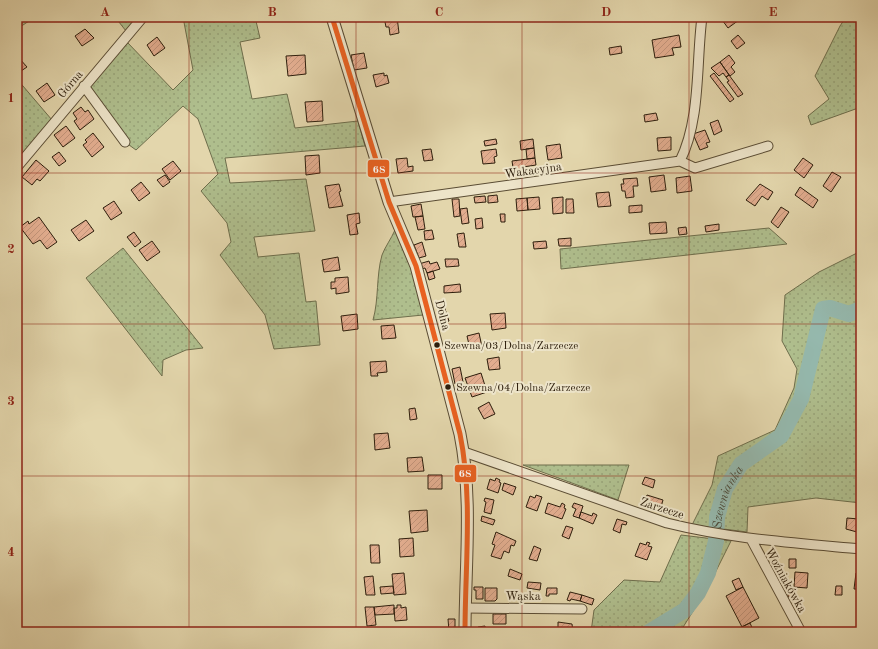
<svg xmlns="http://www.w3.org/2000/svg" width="878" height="649" font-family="'Old Standard TT',serif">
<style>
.green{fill:url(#green-dots);stroke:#6e6e4c}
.forest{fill:url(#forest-crowns);stroke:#6e6e4c}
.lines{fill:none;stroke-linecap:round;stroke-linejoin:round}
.river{stroke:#95b9ae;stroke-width:16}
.building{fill:url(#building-hatch);stroke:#2d1e0c}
.minor-casing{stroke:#5a4c34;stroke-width:11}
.tertiary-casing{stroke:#5a4c34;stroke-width:13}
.minor{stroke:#ede4c9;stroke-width:9}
.tertiary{stroke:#ede4c9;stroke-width:11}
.bus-1-casing{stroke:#ede4c9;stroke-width:8}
.bus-1{stroke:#e86121;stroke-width:5}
.grid{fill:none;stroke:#8f2418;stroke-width:1;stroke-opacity:0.55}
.bus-dot{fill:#2d1e0c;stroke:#ede4c9;stroke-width:1.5}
.labels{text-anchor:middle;stroke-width:4;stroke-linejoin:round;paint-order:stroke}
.bus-label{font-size:11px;fill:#2d1e0c;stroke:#ede4c9;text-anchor:start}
.street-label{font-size:12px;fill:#2d1e0c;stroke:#ede4c9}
.water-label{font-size:13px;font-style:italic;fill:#4c4c3d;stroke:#ede4c9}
.line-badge{stroke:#ede4c9;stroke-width:1.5}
.badge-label{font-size:11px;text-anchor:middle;font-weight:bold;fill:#fff}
.neatline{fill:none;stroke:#8f2418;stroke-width:1.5}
.grid-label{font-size:13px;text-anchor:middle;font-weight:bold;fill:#8f2418}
</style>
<defs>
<pattern id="green-dots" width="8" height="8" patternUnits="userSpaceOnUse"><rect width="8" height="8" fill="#afbe8d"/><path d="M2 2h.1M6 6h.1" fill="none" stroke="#97a378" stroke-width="1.8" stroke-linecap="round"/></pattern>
<pattern id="forest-crowns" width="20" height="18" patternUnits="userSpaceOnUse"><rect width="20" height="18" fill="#afbe8d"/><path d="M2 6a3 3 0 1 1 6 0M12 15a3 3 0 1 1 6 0" fill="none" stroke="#97a378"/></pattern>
<pattern id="building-hatch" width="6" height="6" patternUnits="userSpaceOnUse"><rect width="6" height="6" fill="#e2ad8f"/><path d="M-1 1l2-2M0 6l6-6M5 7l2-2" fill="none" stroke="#c2947a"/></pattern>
</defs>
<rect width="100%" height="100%" fill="#e3d6ac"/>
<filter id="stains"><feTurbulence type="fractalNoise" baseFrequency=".005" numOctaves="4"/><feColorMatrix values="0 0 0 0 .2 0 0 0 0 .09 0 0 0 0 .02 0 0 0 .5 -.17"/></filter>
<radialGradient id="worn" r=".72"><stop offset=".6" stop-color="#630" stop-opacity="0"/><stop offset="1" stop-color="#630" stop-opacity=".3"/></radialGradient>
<path class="green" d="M115 17H138L126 31Z
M183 17H255L260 38 240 42 252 99 287 94 295 128 358 121 365 146 225 158 230 183 306 179 315 231 254 237 258 257 299 253 306 302 316 301 320 345 274 349 265 315 220 255 231 242 227 223 201 191 218 174 198 119 183 106 136 150 125 142 86 90 127 42 173 90 193 70Z
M846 17H861V107L811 125 808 116 829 99 815 76 840 26Z
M17 79 52 120 17 160Z
M769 228 787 244 561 269 560 249Z
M395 230 414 275 423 315 373 320C379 299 376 276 382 255 385 247 391 239 395 230Z
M123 248 203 348 186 350 163 360 162 376 86 278Z
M861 251V503L816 498 748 507 747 532 692 525 712 485 718 456 775 430 794 388 797 369 782 341 785 295 819 272Z
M523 465H629L618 500Z
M681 535 731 541 707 589 680 632H591L594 610 624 580 660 582Z"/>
<path class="forest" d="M17 17H35L17 29Z"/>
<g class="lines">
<path class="river" id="s1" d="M649 632 685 610 698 593 708 573 716 541 717 517 725 489 741 464 781 436 801 399 823 309 830 308 849 314 861 309"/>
</g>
<path class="building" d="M265 17H279V19L266 21Z
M384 17H397L399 33 390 35 389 27H386Z
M720 17H737L739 20 728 28Z
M85 29 94 38 82 46 75 36Z
M679 35 681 47 672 48 674 55 655 58 652 40Z
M738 35 745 43 737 49 731 41Z
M157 37 165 48 154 56 147 45Z
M621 46 622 53 610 55 609 48Z
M364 53 367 68 354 70 351 55Z
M305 55 306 74 288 76 286 56Z
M729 55 735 63 731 67 735 72 730 76 720 62Z
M19 58 27 67 21 71 17 66V59Z
M720 62 729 75 726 77 723 73 719 76 711 68Z
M384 73V76L387 75 389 83 376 87 373 75Z
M714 73 734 99 730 102 710 76Z
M729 75 743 94 738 97 727 82 729 81 726 77Z
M47 83 55 95 44 102 36 91Z
M322 101 323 121 307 122 305 102Z
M81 107 85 112 88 110 94 119 80 130 74 121 77 119 73 113Z
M656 113 658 120 645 122 644 115Z
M718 120 722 131 714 135 710 123Z
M66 126 75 138 63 147 54 135Z
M705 130 710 142 706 143 708 147 700 150 693 134Z
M93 133 104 147 92 157 83 145 87 142 85 140Z
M671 137V150L658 151 657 138Z
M496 139 497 144 485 146 484 141Z
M533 139 534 148 521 150 520 141Z
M560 144 562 158 548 160 546 146Z
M534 148 535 158 527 159 526 149Z
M431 149 433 160 424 161 422 150Z
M496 149 497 156 494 157 495 163 483 164 481 151Z
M59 152 66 161 59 166 52 157Z
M319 155 320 173 306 175 305 156Z
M407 158 408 167 413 166V171L398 173 396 159Z
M535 158 536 165 523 167 524 172 514 174 512 161Z
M803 158 813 165 804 178 794 170Z
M36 160 49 171 40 181 37 179 32 185 22 177Z
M173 161 181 171 170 180 162 169Z
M832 172 841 177 831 192 823 186Z
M165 175 170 182 163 187 157 180Z
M664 175 666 190 651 192 649 177Z
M690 176 692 191 677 193 676 178Z
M637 178 638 186H633L634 197 626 198 625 191H622L621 184H624L623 179Z
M141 182 150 193 139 201 131 190Z
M339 184 341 191 339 192 343 206 329 208 325 186Z
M760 184 773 192 768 200 762 196 755 206 746 200Z
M800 187 818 200 813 208 795 195Z
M609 192 611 206 598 207 596 193Z
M497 195 498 202 488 203V196Z
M485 196 486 202 475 203 474 197Z
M539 197 540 209 528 210 527 198Z
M563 197V213L553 214 552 198Z
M527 198 528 210 517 211 516 199Z
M452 199H459L460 216 454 217Z
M566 199H573L574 213H566Z
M114 201 122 213 111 220 103 208Z
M421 204 423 216 413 217 411 206Z
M642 205V212L629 213V206Z
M781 207 789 212 778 228 771 222Z
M467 208 469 223 462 224 460 209Z
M359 213 360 223 356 224 358 234 350 235 347 215Z
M500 214H505V222H501Z
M423 216 425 229 418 230 415 217Z
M39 217 57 242 47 249 40 240 33 244 20 227 28 221 29 224Z
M482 218 483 228 476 229 475 219Z
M86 220 94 231 79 241 71 230Z
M666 222 667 233 650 234 649 223Z
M719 224V230L706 232 705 226Z
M686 227 687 234 679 235 678 228Z
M432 230 434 239 425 240 424 231Z
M134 232 141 242 135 247 127 237Z
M464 233 466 247H459L457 234Z
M571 238V246H559L558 239Z
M152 241 160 252 147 261 139 250Z
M546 241 547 248 534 249 533 242Z
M422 242 426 256 419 258 414 245Z
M338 257 340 270 324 272 322 260Z
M445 259H458L459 266 446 267Z
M429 261 430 264 437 262 440 269 427 273 425 268 421 269 419 264Z
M433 271 435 278 429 280 427 273Z
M348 277 349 292 336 294V288L331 289V282H335V278Z
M460 284 461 292 444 293V286Z
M443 303 449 321 443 323 437 305Z
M505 313 506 328 492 330 490 314Z
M357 314 358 329 343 331 341 316Z
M394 325 396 338 382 339 381 326Z
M479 333 482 347 470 349 467 336Z
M499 357 500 369 489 370 487 359Z
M386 361 387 372 377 373 378 376H371L370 362Z
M460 367 463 382 455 384 452 369Z
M481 373 487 392 472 397 465 378Z
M489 402 495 414 484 419 478 408Z
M415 408 417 419 410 420 409 409Z
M388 433 390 448 375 450 374 434Z
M422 457 424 471 408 472 407 458Z
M428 475H442V489H428Z
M645 477 655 480 653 488 642 484Z
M496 478 500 480 499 482 501 483 498 493 487 489 490 479 495 481Z
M504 483 516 487 513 495 502 490Z
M536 495 542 497 537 511 526 507 530 496 535 498Z
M647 495 663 500 661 507 645 502Z
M485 498 494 500 491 514 484 512 486 502 484 501Z
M548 503 560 507 562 503 565 505 564 508 566 509 562 519 545 513Z
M574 503 583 506 579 518 573 516 576 509 572 507Z
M427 510 428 531 411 533 409 511Z
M581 512 592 516 593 513 597 515 593 524 579 518Z
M482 516 495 520 493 525 481 521Z
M847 518 859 519 857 532 846 529Z
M617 519 627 522 626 525 622 524 620 533 613 530Z
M566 526 573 528 569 539 562 536Z
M496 532 516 541 514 546 511 545 509 553 504 551 501 559 491 556 495 545 492 544Z
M413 538 414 556 400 557 399 539Z
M647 542 650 543 648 546 652 547 647 560 635 556 640 543 646 545Z
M370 545H379L380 563H371Z
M534 546 541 549 537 561 529 559Z
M789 559H796V568H789Z
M510 569 522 574 520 580 508 576Z
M795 572 808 573 807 588 794 587Z
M404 573 406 594 394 595 392 574Z
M856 573 861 574V589H854Z
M373 576 375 595H366L364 577Z
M739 578 743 587 736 590 732 581Z
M528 582 541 583 540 590 527 588Z
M393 586 394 593 381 594 380 587Z
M836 586H842V595H835Z
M474 587H483V599H476V590H474Z
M743 587 759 618 742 627 726 596Z
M788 587H792V597H788Z
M485 588H497V599L495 601H485Z
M547 588H557V594H549V596H546Z
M570 592 582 595 580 601 571 599 570 601 567 600Z
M582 595 594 599 592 605 580 601Z
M394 605V614L375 615 374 607Z
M397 605H401V608L406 607 407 620 395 621 394 608H397Z
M365 607H374L376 625 367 626Z
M493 614H506V624H493Z
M448 619H455V630L449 631Z
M558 622 572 624 573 632H558Z
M750 623 754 632H736L735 630Z
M485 626 486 632H479L478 627Z"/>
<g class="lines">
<g class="minor-casing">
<path id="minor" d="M84 86 125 142
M680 161 695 168 768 146
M17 167 143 17
M389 202 680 161C701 119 696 63 702 17
M464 452 667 523C731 539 795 543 861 549
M751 539 801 632
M465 608 582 609"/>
</g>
<g class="tertiary-casing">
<path id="tertiary" d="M332 17 389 202 416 266 460 434C473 498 465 567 465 632"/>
</g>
<use href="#minor" class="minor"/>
<use href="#tertiary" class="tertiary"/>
<g class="bus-1-casing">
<path id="bus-1" d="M332 17 389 202 416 266 460 434C473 498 465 567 465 632"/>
</g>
<use href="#bus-1" class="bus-1"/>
</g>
<path class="grid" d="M189 17V632M356 17V632M522 17V632M689 17V632M17 173H861M17 324H861M17 476H861"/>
<g class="bus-dot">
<circle cx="437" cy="345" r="3.5"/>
<circle cx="448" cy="387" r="3.5"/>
</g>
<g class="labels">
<g class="bus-label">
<text x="444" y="349">Szewna/03/Dolna/Zarzecze</text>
<text x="456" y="391">Szewna/04/Dolna/Zarzecze</text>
</g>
<g class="street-label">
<text transform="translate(70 84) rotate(-50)" y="4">Górna</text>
<text transform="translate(533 170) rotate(-8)" y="4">Wakacyjna</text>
<text transform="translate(443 315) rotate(76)" y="4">Dolna</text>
<text transform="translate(662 508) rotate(18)" y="4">Zarzecze</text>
<text transform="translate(786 580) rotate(61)" y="4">Woźniakówka</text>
<text x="523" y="600">Wąska</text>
</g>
<g class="water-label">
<text dy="5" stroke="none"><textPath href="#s1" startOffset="165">Szewnianka</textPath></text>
</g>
</g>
<g class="line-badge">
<rect x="367" y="159" width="23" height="19" rx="4" fill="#e86121"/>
<rect x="454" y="464" width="23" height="19" rx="4" fill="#e86121"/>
</g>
<g class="badge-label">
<text x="379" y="173">68</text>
<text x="465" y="477">68</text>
</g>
<rect width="878" height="649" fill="none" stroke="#e3d6ac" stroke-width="44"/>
<rect x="22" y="22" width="834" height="605" class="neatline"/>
<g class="grid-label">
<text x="105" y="16">A</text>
<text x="272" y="16">B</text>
<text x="439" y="16">C</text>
<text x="606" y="16">D</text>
<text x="773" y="16">E</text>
<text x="11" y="102">1</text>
<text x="11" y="253">2</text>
<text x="11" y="405">3</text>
<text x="11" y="556">4</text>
</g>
<rect width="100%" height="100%" filter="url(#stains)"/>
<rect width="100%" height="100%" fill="url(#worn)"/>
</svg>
